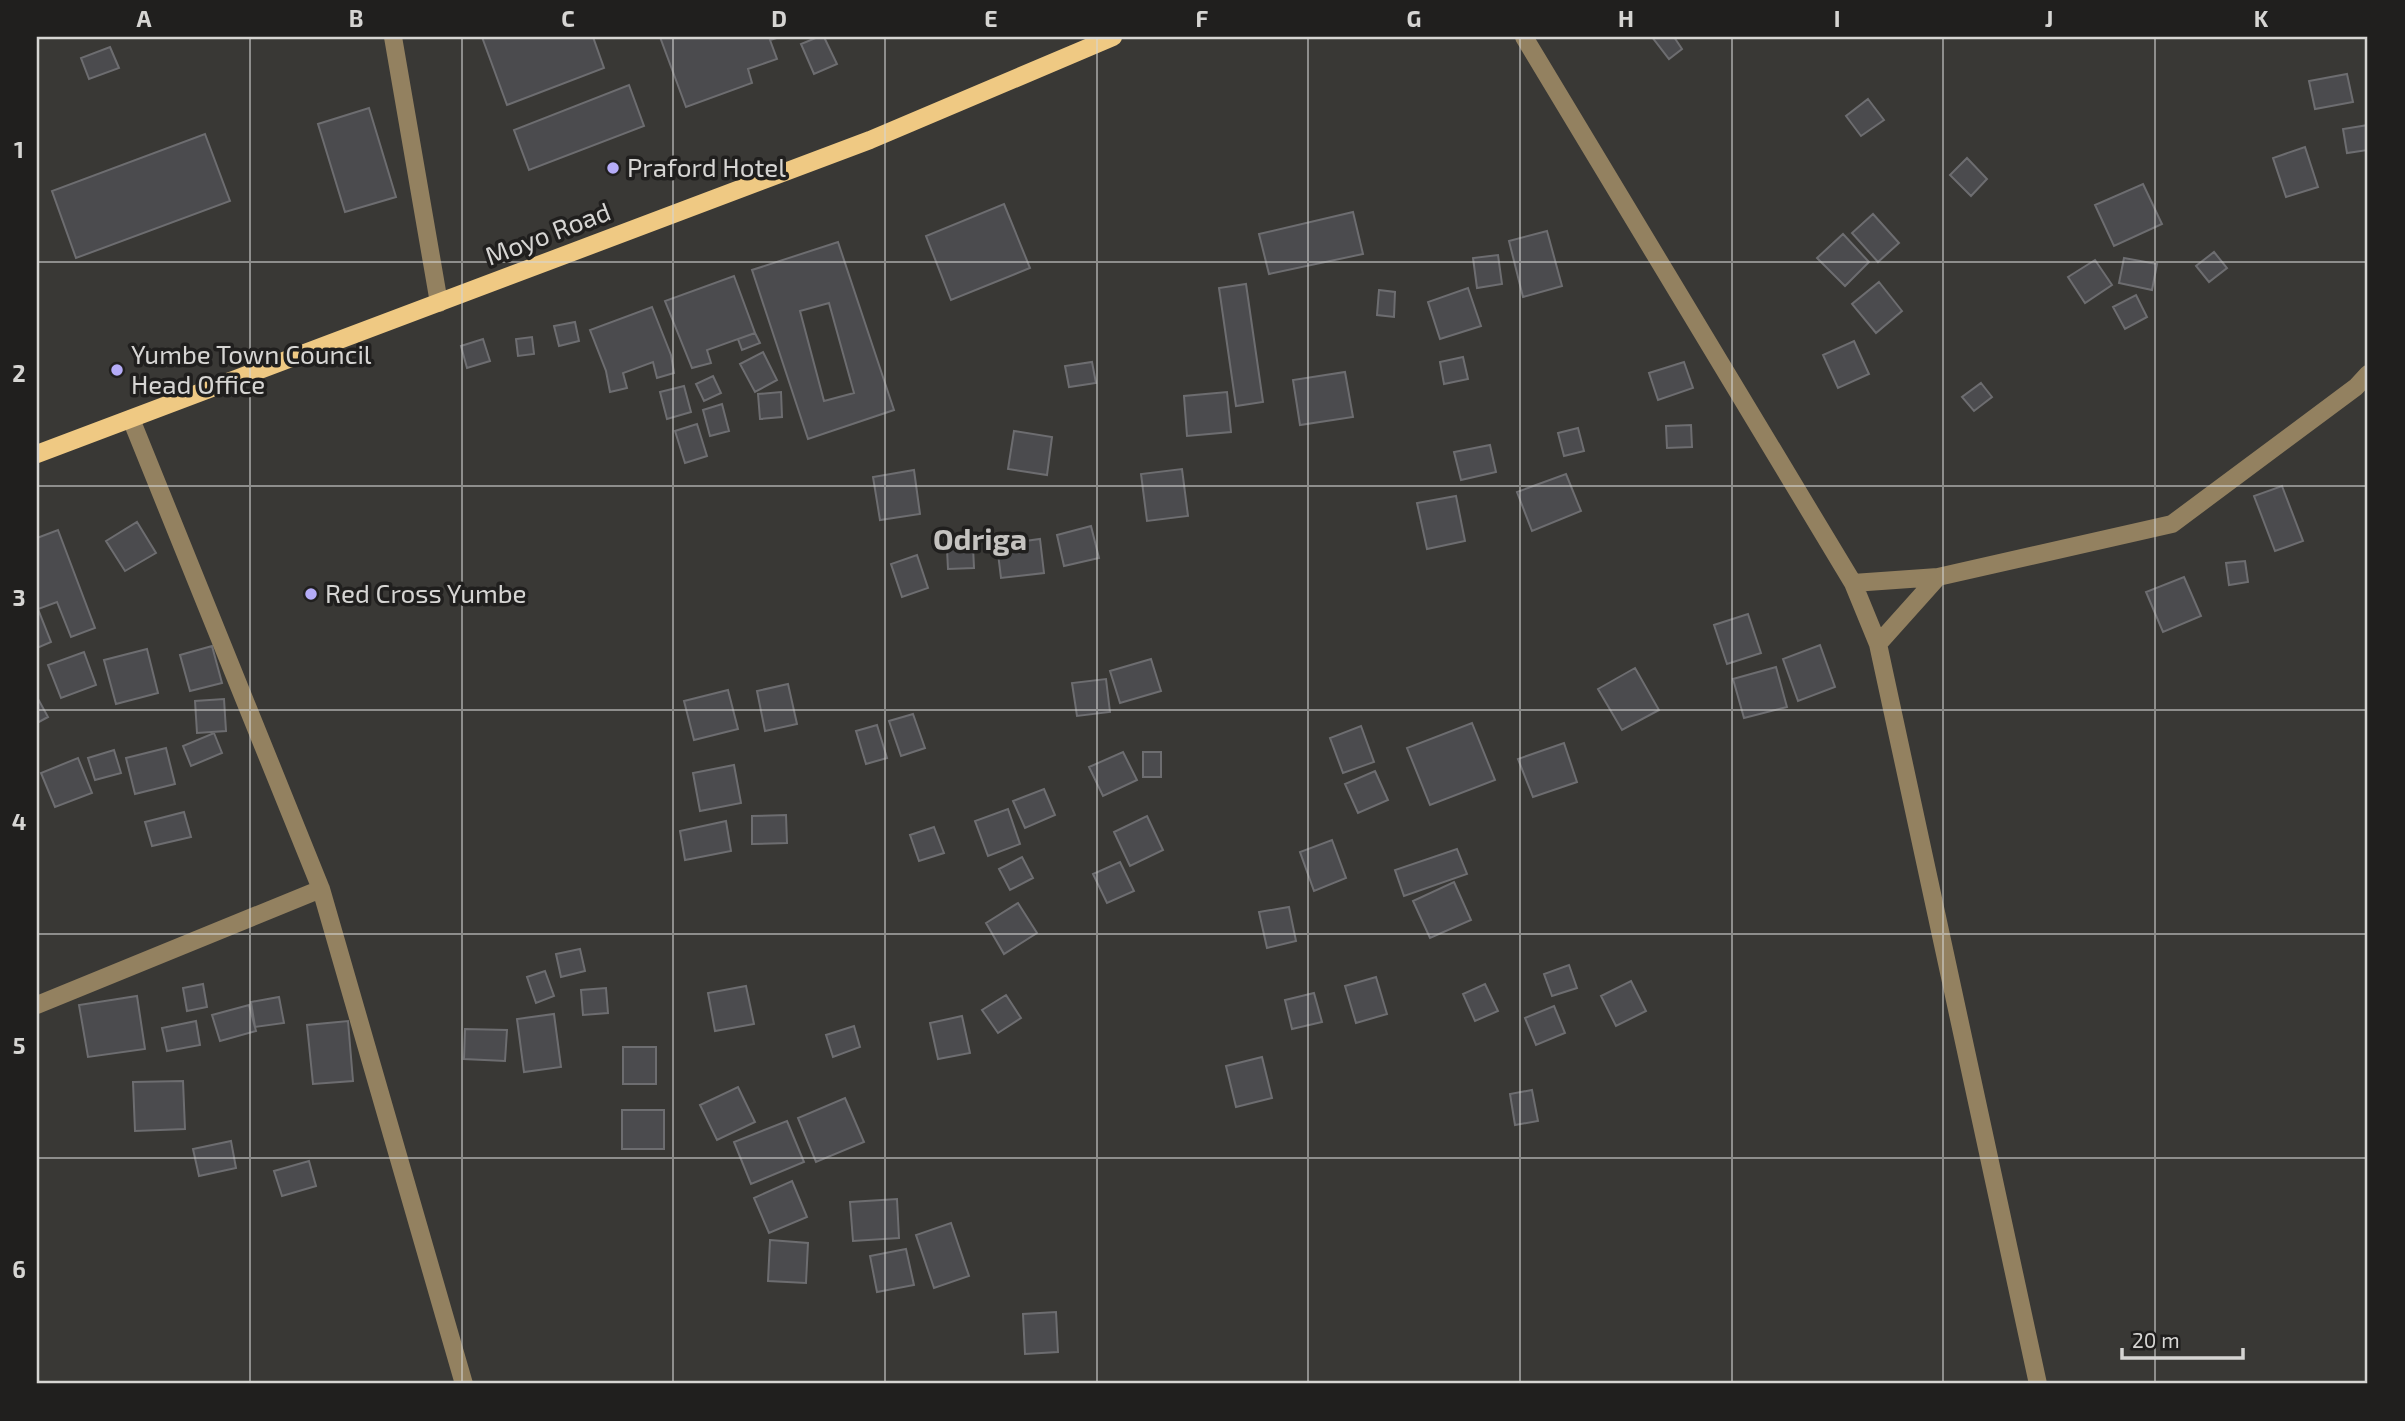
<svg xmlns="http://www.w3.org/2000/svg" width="2405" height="1421" font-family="'Exo 2',sans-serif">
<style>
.building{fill:#4b4b4e;stroke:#6d6d70;stroke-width:2;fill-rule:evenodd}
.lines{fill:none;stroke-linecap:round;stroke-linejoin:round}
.minor{stroke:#938160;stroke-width:18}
.major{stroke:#efc983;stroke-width:18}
.grid{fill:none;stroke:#d6d5d3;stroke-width:2;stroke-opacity:0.55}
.poi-dot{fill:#b5acf8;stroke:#201f1e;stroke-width:2.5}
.labels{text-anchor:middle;stroke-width:7;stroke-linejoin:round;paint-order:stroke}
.poi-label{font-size:26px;fill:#d6d5d3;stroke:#201f1e;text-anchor:start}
.street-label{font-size:26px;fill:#d6d5d3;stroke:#201f1e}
.quarter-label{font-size:30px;font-weight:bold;fill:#c5c3c0;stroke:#201f1e}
.neatline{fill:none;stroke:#d6d5d3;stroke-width:2.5}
.grid-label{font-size:23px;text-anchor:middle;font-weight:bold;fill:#d6d5d3}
</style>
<rect width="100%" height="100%" fill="#393835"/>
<path class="building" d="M482 37H593L604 68 507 105Z
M660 37H780L770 40 777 59 748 69 752 83 686 107Z
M818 37H824L837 64 814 74 801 44Z
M1652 37H1674L1682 49 1669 59Z
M110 47 119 68 89 79 81 58Z
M2347 74 2353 102 2315 109 2309 81Z
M629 85 644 126 529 170 514 130Z
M1868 99 1884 120 1861 136 1846 116Z
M369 108 396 197 345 212 318 124Z
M2368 125V150L2347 153 2343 129Z
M205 134 230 201 76 258 52 191Z
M2305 147 2318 187 2286 197 2273 158Z
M1967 158 1987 179 1971 196 1950 175Z
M2143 184 2162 224 2114 246 2095 205Z
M1004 204 1030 268 951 300 926 236Z
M1353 212 1363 254 1269 274 1259 234Z
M1873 214 1899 243 1878 262 1852 233Z
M1547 231 1562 286 1523 297 1509 241Z
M1843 234 1869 262 1845 286 1817 258Z
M838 242 894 410 808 439 752 270ZM829 303 854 393 824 401 800 311Z
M2214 252 2227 268 2209 282 2196 266Z
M1498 255 1502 284 1477 288 1473 258Z
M2124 258 2157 264 2152 290 2119 283Z
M2095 260 2112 285 2085 303 2068 277Z
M734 276 755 333 707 350 711 363 692 368 665 301Z
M1879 282 1902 311 1876 333 1852 304Z
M1246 284 1263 402 1236 406 1219 288Z
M1468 288 1481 326 1440 339 1428 302Z
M1379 290 1395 292 1394 317 1377 315Z
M2136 295 2147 317 2125 329 2113 307Z
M652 307 671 355 674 373 657 378 653 362 623 373 627 388 610 392 606 371 590 330Z
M575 322 579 341 559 346 554 326Z
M755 333 760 343 742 350 738 339Z
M532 337 534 354 518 356 516 339Z
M483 339 490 361 467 368 461 346Z
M1854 341 1869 374 1838 388 1823 355Z
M763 352 777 380 755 392 740 364Z
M1463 357 1468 379 1444 384 1440 362Z
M1092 362 1096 383 1069 387 1065 366Z
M1684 362 1693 388 1658 400 1649 373Z
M1345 372 1353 417 1300 425 1293 380Z
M713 376 721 393 704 401 696 384Z
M1981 383 1992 397 1974 411 1962 397Z
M684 386 691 412 667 419 660 392Z
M781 392 782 417 760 419 758 394Z
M1227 392 1231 432 1187 436 1184 396Z
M722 404 729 431 710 436 703 410Z
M697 424 707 456 685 463 675 431Z
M1691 425 1692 447 1667 448 1666 426Z
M1578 428 1584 451 1564 456 1558 433Z
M1014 431 1052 437 1047 475 1008 469Z
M1490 445 1496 472 1461 480 1454 452Z
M1182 469 1188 516 1147 521 1141 474Z
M914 470 920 514 880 520 873 477Z
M1566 474 1581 511 1532 531 1517 492Z
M2282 486 2303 541 2275 551 2254 496Z
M1456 496 1465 541 1427 549 1417 503Z
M137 522 156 553 125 571 106 541Z
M1091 526 1099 558 1064 566 1057 535Z
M58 530 95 628 71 637 57 602 38 609 51 642 37 648V538Z
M1040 539 1044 573 1001 578 997 545Z
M973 547 974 568 948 569 947 549Z
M917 555 928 588 902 597 891 564Z
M2245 561 2248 582 2229 585 2226 563Z
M2184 577 2201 616 2163 632 2146 592Z
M1748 614 1761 653 1727 664 1714 625Z
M1820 645 1835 687 1798 701 1783 659Z
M212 646 222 683 190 691 180 655Z
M147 649 158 693 116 704 104 660Z
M84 652 96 685 61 698 48 665Z
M1151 659 1161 691 1120 703 1110 671Z
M1776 667 1787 707 1744 718 1733 679Z
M1635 668 1659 710 1622 730 1598 689Z
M1106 679 1110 712 1077 716 1072 683Z
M788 684 797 724 765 731 757 691Z
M728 690 738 729 694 740 684 701Z
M37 697 48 717 37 723Z
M224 699 226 731 197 733 195 701Z
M913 714 925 748 901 756 889 721Z
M1472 723 1495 780 1430 805 1407 748Z
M877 725 887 758 866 764 856 731Z
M1361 726 1374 762 1343 773 1330 738Z
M214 733 222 753 191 766 183 746Z
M1564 743 1577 782 1533 797 1518 759Z
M166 748 175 784 135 794 126 758Z
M114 750 121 773 95 780 88 758Z
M1123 752 1137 780 1103 796 1089 767Z
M1143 752H1161V777H1143Z
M78 758 92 793 55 807 41 773Z
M734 765 741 803 700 811 693 773Z
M1375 771 1388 800 1358 813 1345 784Z
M1044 789 1055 815 1025 828 1013 801Z
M1008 809 1020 844 988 856 975 821Z
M184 812 191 837 152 846 145 822Z
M786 815 787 843 752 844V816Z
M1147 816 1163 850 1130 866 1114 832Z
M726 821 731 851 685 860 680 831Z
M934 827 944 853 919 861 910 835Z
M1332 840 1346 878 1314 891 1300 852Z
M1457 849 1467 874 1404 896 1395 870Z
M1022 857 1033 878 1010 890 999 869Z
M1120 862 1134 891 1107 903 1093 874Z
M1454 882 1471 920 1430 938 1413 901Z
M1018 903 1037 933 1004 954 986 923Z
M1289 907 1296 941 1267 948 1259 912Z
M580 949 585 971 561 977 556 954Z
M1569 965 1577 988 1552 996 1544 974Z
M545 971 554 996 536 1003 527 977Z
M1376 977 1387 1014 1356 1023 1345 986Z
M1631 981 1646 1011 1616 1026 1601 996Z
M203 984 207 1007 187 1011 183 988Z
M1485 984 1498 1011 1475 1021 1463 994Z
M746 986 754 1024 715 1031 708 993Z
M606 988 608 1013 583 1015 581 990Z
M1314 993 1322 1022 1292 1029 1285 1000Z
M1006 995 1021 1018 998 1033 982 1010Z
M137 996 145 1049 88 1057 79 1005Z
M279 997 284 1023 255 1027 251 1002Z
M249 1005 256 1031 220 1041 212 1015Z
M1554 1006 1565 1033 1536 1045 1525 1018Z
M554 1014 561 1067 524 1072 517 1019Z
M962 1016 970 1053 938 1059 930 1023Z
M196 1021 200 1045 167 1051 162 1028Z
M348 1021 353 1081 313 1084 307 1025Z
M854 1026 860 1047 833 1057 826 1035Z
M465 1029 507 1030 505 1061 464 1059Z
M623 1047H656V1084H623Z
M1262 1057 1272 1098 1236 1107 1226 1066Z
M183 1081 185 1129 135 1131 133 1082Z
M738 1087 755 1122 717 1140 700 1105Z
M1532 1090 1538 1121 1515 1125 1510 1094Z
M845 1098 864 1142 816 1162 798 1118Z
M622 1110H664V1149H622Z
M787 1121 804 1162 751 1184 734 1142Z
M231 1141 236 1168 199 1176 193 1149Z
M309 1161 316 1186 282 1196 274 1171Z
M792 1181 807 1217 769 1233 754 1198Z
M897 1199 899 1238 853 1241 850 1202Z
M951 1223 969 1276 934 1288 916 1235Z
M770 1240 808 1243 806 1283 768 1281Z
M906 1249 914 1285 877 1292 870 1256Z
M1056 1312 1058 1352 1025 1354 1023 1314Z"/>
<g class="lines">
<path class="minor" d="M393 37 439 303
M1524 37 1853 583 1878 644 2038 1384
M131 419 321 889 464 1384
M1853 583 1938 577 2172 524 2356 387 2368 374
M1878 644 1938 577
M37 1005 321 889"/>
<path class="major" d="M37 454 870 140 1113 37"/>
</g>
<path class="grid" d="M250 37V1384M462 37V1384M673 37V1384M885 37V1384M1097 37V1384M1308 37V1384M1520 37V1384M1732 37V1384M1943 37V1384M2155 37V1384M37 262H2368M37 486H2368M37 710H2368M37 934H2368M37 1158H2368"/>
<g class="poi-dot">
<circle cx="613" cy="168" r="7"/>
<circle cx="117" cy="370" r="7"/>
<circle cx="311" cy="594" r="7"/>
</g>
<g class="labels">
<g class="poi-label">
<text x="627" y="177">Praford Hotel</text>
<text x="131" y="364">Yumbe Town Council<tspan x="131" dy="30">Head Office</tspan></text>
<text x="325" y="603">Red Cross Yumbe</text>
</g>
<g class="street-label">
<text transform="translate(548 234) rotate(-21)" y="9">Moyo Road</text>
</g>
<g class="quarter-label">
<text x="980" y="550">Odriga</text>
</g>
</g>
<rect width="2405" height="1421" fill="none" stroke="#201f1e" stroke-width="77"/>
<path d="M2122 1348v10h121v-10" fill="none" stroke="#d6d5d3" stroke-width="3.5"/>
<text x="2132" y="1348" font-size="21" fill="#d6d5d3" stroke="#201f1e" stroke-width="5" paint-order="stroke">20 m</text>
<rect x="38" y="38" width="2328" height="1344" class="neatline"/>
<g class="grid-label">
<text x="144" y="27">A</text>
<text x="356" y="27">B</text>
<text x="568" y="27">C</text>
<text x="779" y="27">D</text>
<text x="991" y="27">E</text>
<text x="1202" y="27">F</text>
<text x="1414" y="27">G</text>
<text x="1626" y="27">H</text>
<text x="1837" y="27">I</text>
<text x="2049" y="27">J</text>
<text x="2261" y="27">K</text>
<text x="19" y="158">1</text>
<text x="19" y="382">2</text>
<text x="19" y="606">3</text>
<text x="19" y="830">4</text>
<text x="19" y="1054">5</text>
<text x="19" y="1278">6</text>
</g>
</svg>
